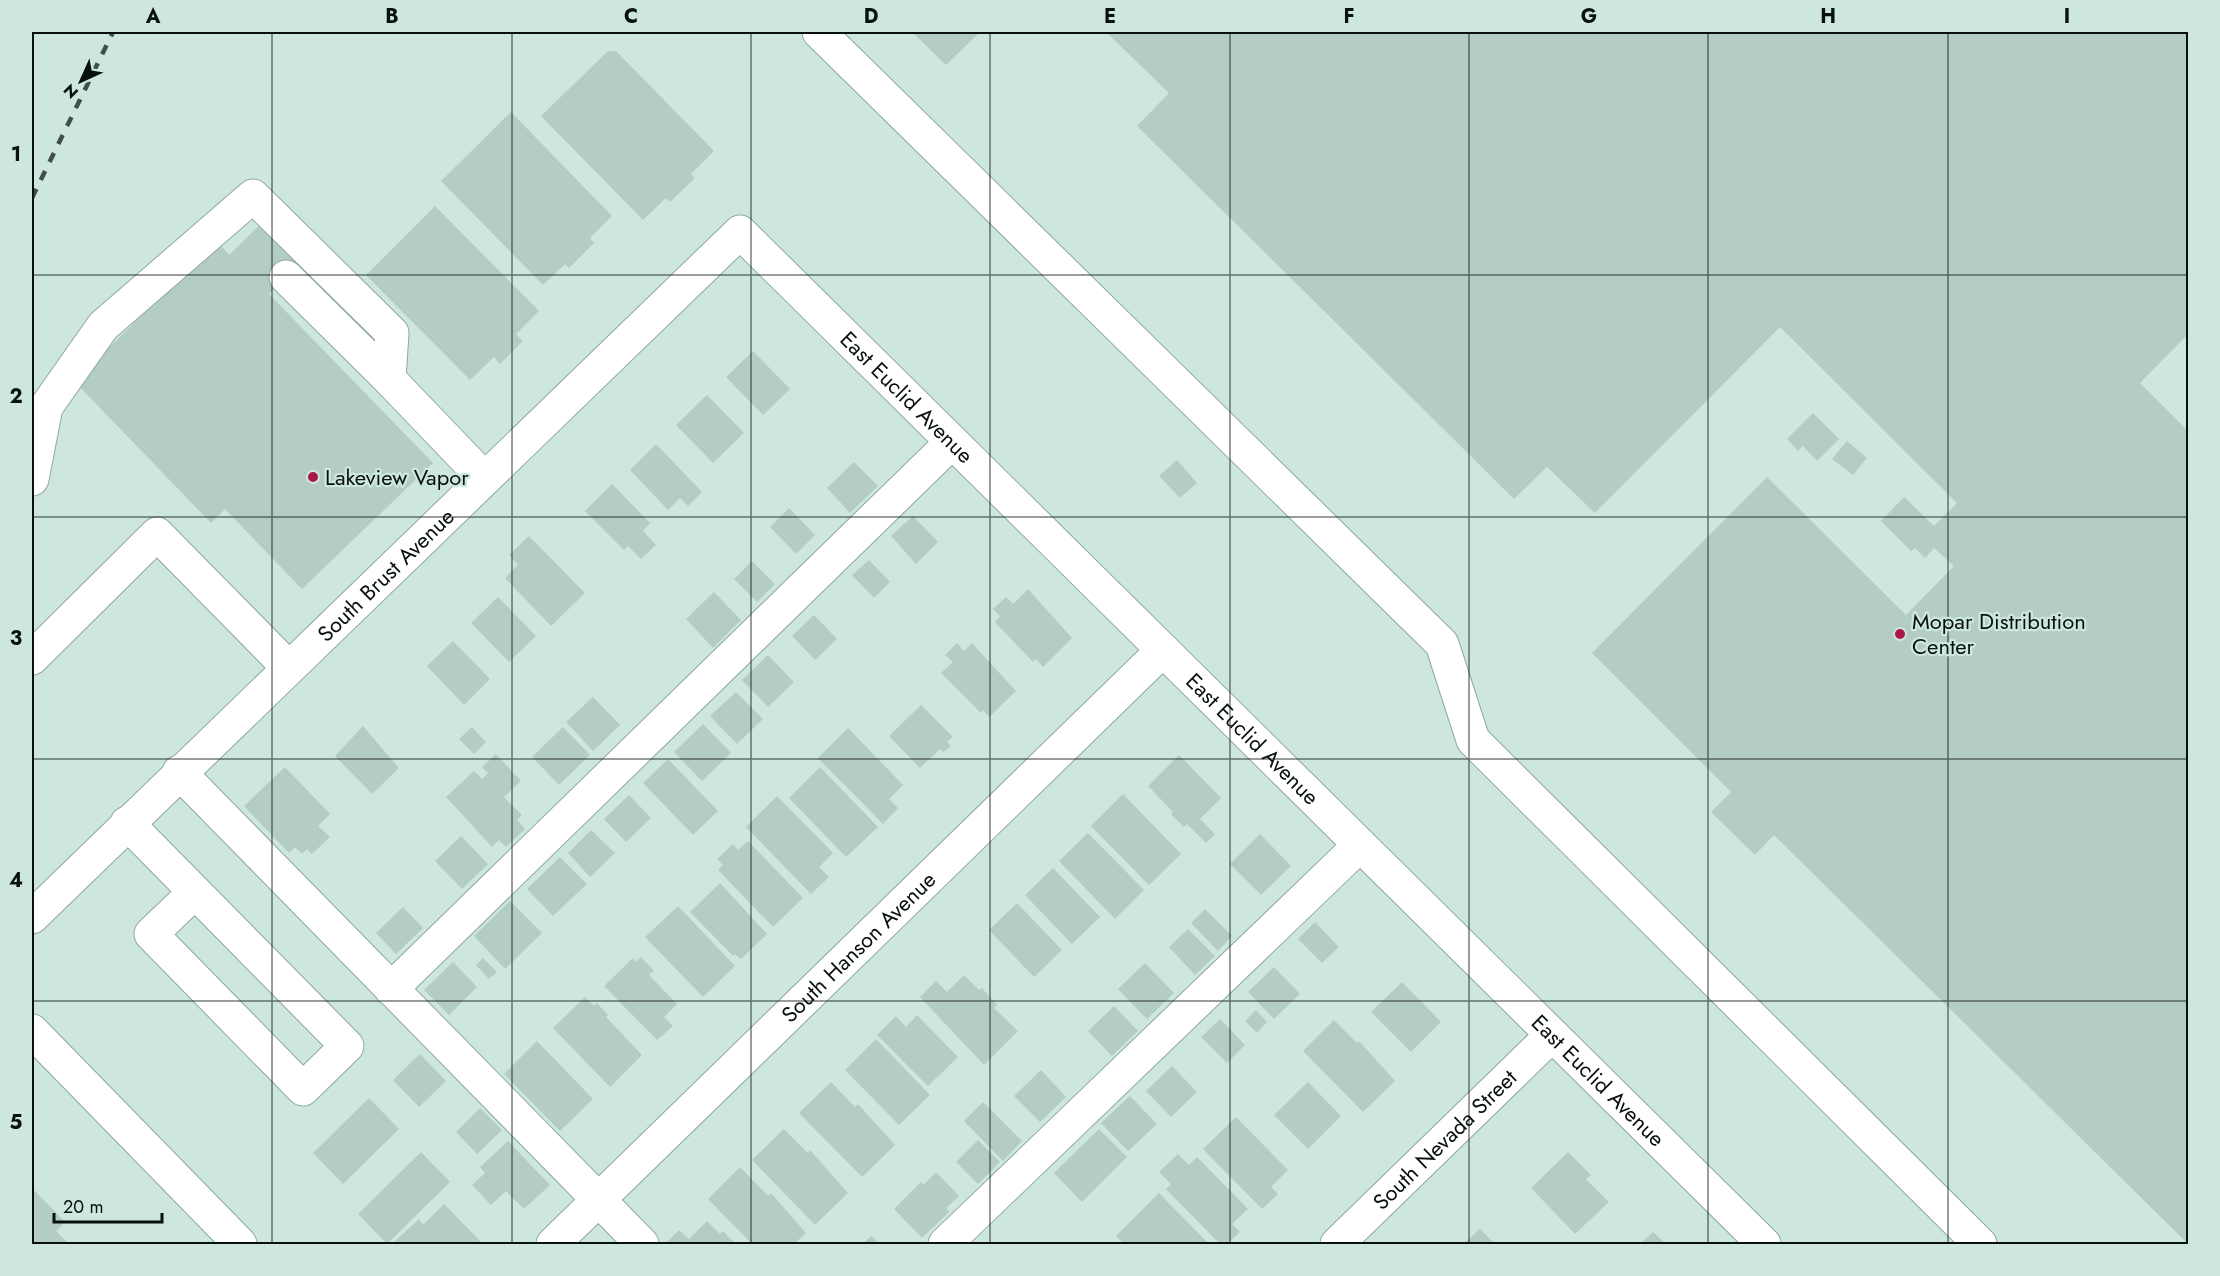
<svg xmlns="http://www.w3.org/2000/svg" width="2220" height="1276" font-family="Jost,sans-serif">
<style>
.building{fill:#b4cdc4}
.lines{fill:none;stroke-linecap:round;stroke-linejoin:round}
.minor-casing{stroke:#8fa8a0;stroke-width:35}
.major-casing{stroke:#8fa8a0;stroke-width:35}
.minor{stroke:#fff;stroke-width:33}
.major{stroke:#fff;stroke-width:33}
.rail{stroke:#414f4b;stroke-width:4.5;stroke-dasharray:10 10;stroke-linecap:butt}
.grid{fill:none;stroke:#08110e;stroke-width:1.5;stroke-opacity:0.55}
.poi-dot{fill:#aa174d;stroke:#cde7de;stroke-width:2}
.labels{text-anchor:middle;stroke-width:4.5;stroke-linejoin:round;paint-order:stroke}
.street-label{font-size:22px;fill:#08110e;stroke:#cde7de}
.poi-label{font-size:22px;fill:#08110e;stroke:#cde7de;text-anchor:start}
.neatline{fill:none;stroke:#08110e;stroke-width:2}
.grid-label{font-size:20px;text-anchor:middle;font-weight:bold;fill:#08110e}
</style>
<rect width="100%" height="100%" fill="#cde7de"/>
<path class="building" d="M912 32H980L946 65Z
M1106 32H2188V334L2140 383 2188 431V1244L1774 835 1755 855 1711 812 1731 792 1592 653 1767 477 1906 615 1954 566 1934 548 1925 558 1915 548 1911 551 1881 521 1904 497 1934 526 1957 503 1780 327 1595 513 1547 467 1514 499 1137 126 1169 93Z
M608 51H616L714 151 691 174 695 178 670 202 666 198 643 220 541 116Z
M511 112 612 216 590 238 594 243 569 268 565 264 543 285 441 181Z
M435 206 539 311 516 334 523 341 500 364 494 357 470 380 366 275Z
M264 221 303 261 269 294 433 463 302 589 225 509 211 523 74 381 218 242 229 255Z
M753 351 790 389 763 415 726 377Z
M707 395 744 433 713 463 676 425Z
M1813 413 1839 439 1817 461 1803 446 1798 451 1787 439Z
M1847 441 1867 458 1853 475 1832 459Z
M656 444 702 492 688 506 680 498 668 510 630 470Z
M1177 460 1197 483 1180 498 1159 476Z
M854 462 878 486 850 513 827 488Z
M612 484 650 523 643 531 656 545 641 559 628 546 624 550 585 511Z
M789 508 815 535 796 554 770 527Z
M913 516 938 542 916 564 891 536Z
M529 536 585 593 551 626 505 578 518 565 509 555Z
M869 560 890 582 874 598 852 575Z
M752 561 775 584 757 602 734 579Z
M1028 589 1072 638 1043 667 1036 659 1033 662 995 622 1000 616 993 609 1006 597 1013 604Z
M714 592 741 620 713 648 686 619Z
M498 597 536 636 509 662 471 623Z
M814 615 837 639 815 660 792 636Z
M453 641 490 679 464 705 427 666Z
M957 643 964 651 972 643 1016 691 989 717 983 710 981 713 941 673 953 662 945 655Z
M768 655 794 682 768 707 742 680Z
M736 692 763 719 737 744 710 716Z
M593 697 620 725 593 751 566 722Z
M921 705 953 737 947 742 951 746 943 752 940 749 920 768 889 736Z
M703 724 731 753 702 781 674 752Z
M363 726 399 768 372 794 335 756Z
M472 727 486 742 474 754 459 739Z
M563 727 590 755 559 785 532 757Z
M848 728 903 785 889 799 898 808 883 824 818 758Z
M496 754 521 781 504 797 522 815 517 820 525 829 506 847 499 840 492 847 446 797 474 771 482 779 488 773 482 767Z
M1179 755 1221 798 1200 819 1215 834 1206 843 1187 824 1184 827 1171 814 1173 812 1148 786Z
M668 759 718 811 693 835 643 783Z
M285 767 330 814 318 826 330 837 312 854 307 849 302 854 295 847 289 853 244 806Z
M820 767 878 827 846 857 789 798Z
M1123 794 1181 854 1149 885 1091 826Z
M629 795 651 818 626 842 604 819Z
M777 796 833 853 819 867 829 877 811 894 746 827Z
M591 830 615 853 590 877 568 853Z
M1088 833 1144 890 1115 919 1059 861Z
M1260 834 1291 866 1261 895 1230 864Z
M461 836 488 864 462 889 435 861Z
M748 841 803 898 773 927 718 870 723 865 717 859 733 844 738 850Z
M560 857 587 884 553 916 527 889Z
M1053 868 1100 917 1072 944 1025 895Z
M720 883 767 934 741 959 735 954 733 956 690 912Z
M510 901 542 933 505 969 474 936Z
M1017 903 1062 950 1034 977 989 930Z
M678 906 735 966 703 997 645 937Z
M403 907 423 928 396 954 376 933Z
M1205 909 1232 936 1218 951 1191 923Z
M1315 922 1339 947 1322 963 1298 939Z
M1188 929 1215 956 1195 975 1169 947Z
M641 957 654 971 649 975 677 1004 664 1017 673 1026 657 1040 604 986 633 958 636 962Z
M483 958 497 972 489 979 476 965Z
M453 962 477 987 449 1015 424 990Z
M1145 963 1174 993 1147 1019 1118 989Z
M1274 967 1300 994 1274 1019 1248 992Z
M964 975 979 990 982 988 997 1005 994 1008 1018 1031 984 1065 920 997 936 981 947 992Z
M1402 982 1441 1022 1411 1052 1371 1012Z
M585 997 594 1006 597 1003 608 1015 606 1017 642 1055 610 1087 553 1028Z
M1114 1006 1138 1031 1112 1056 1088 1031Z
M1256 1010 1267 1022 1257 1033 1245 1021Z
M917 1015 958 1057 928 1086 877 1035 896 1016 906 1027Z
M1220 1019 1245 1045 1227 1063 1201 1037Z
M1334 1020 1357 1043 1359 1041 1395 1081 1363 1112 1303 1051Z
M876 1039 930 1095 899 1125 845 1070Z
M537 1041 593 1099 560 1131 504 1074Z
M420 1054 446 1081 419 1107 393 1080Z
M1172 1066 1197 1092 1171 1117 1146 1091Z
M1041 1070 1066 1097 1040 1122 1014 1096Z
M831 1082 855 1107 858 1104 895 1145 862 1177 799 1113Z
M1308 1082 1341 1116 1308 1149 1274 1115Z
M1130 1096 1157 1124 1128 1151 1101 1123Z
M369 1098 399 1129 343 1184 313 1153Z
M983 1102 1022 1141 1003 1161 964 1121Z
M480 1108 502 1130 477 1154 456 1132Z
M1236 1117 1288 1170 1271 1187 1278 1194 1262 1209 1203 1149Z
M784 1129 808 1153 810 1150 848 1193 815 1225 752 1160Z
M1099 1129 1127 1157 1082 1202 1054 1173Z
M978 1140 1000 1162 978 1184 956 1162Z
M508 1141 550 1185 524 1209 506 1191 491 1205 472 1185 485 1173 480 1167Z
M421 1152 450 1182 387 1244 358 1214Z
M1568 1152 1591 1175 1586 1179 1609 1202 1575 1234 1531 1188Z
M1178 1154 1189 1165 1197 1157 1248 1209 1232 1224 1240 1232 1227 1244H1220L1166 1189 1171 1184 1159 1172Z
M740 1167 768 1196 771 1193 806 1233 794 1244H752L708 1199Z
M936 1172 959 1196 946 1208 949 1212 922 1238 894 1209 921 1182 923 1185Z
M32 1188 65 1222 56 1231 69 1244H32Z
M1159 1193 1208 1243 1206 1244H1124L1116 1236Z
M444 1204 483 1244H392L419 1219 423 1225Z
M707 1221 720 1234 723 1231 736 1244 666 1243 679 1230 689 1239Z
M1480 1229 1495 1244H1463Z
M1653 1232 1666 1244H1640Z
M871 1236 880 1244H863Z"/>
<g class="lines">
<g class="minor-casing">
<g id="minor">
<path d="M819 32 1442 644 1473 740 1980 1244"/>
<path d="M286 277 389 379"/>
<path d="M32 479 46 407 103 326 253 196 392 333 389 379 484 478"/>
<path d="M32 658 157 534 288 667"/>
<path d="M179 772 642 1244"/>
<path d="M127 823 347 1046 303 1089 151 934 195 892"/>
<path id="s1" d="M32 917 740 232 1764 1244"/>
<path d="M391 989 952 442"/>
<path id="s2" d="M553 1244 1163 650"/>
<path d="M945 1244 1360 845"/>
<path id="s3" d="M1337 1244 1552 1035"/>
</g>
</g>
<g class="major-casing">
<path id="major" d="M32 1031 240 1244"/>
</g>
<use href="#minor" class="minor"/>
<use href="#major" class="major"/>
<path class="rail" d="M32 198 113 32"/>
</g>
<path class="grid" d="M272 32V1244M512 32V1244M751 32V1244M990 32V1244M1230 32V1244M1469 32V1244M1708 32V1244M1948 32V1244M32 275H2188M32 517H2188M32 759H2188M32 1001H2188"/>
<g class="poi-dot">
<circle cx="313" cy="477" r="6"/>
<circle cx="1900" cy="634" r="6"/>
</g>
<g class="labels">
<g class="street-label">
<text dy="8" stroke="none"><textPath href="#s1" startOffset="1220">East Euclid Avenue</textPath></text>
<text dy="8" stroke="none"><textPath href="#s1" startOffset="492">South Brust Avenue</textPath></text>
<text dy="8" stroke="none"><textPath href="#s1" startOffset="1706">East Euclid Avenue</textPath></text>
<text dy="8" stroke="none"><textPath href="#s2" startOffset="426">South Hanson Avenue</textPath></text>
<text dy="8" stroke="none"><textPath href="#s1" startOffset="2192">East Euclid Avenue</textPath></text>
<text dy="8" stroke="none"><textPath href="#s3" startOffset="150">South Nevada Street</textPath></text>
</g>
<g class="poi-label">
<text x="325" y="485">Lakeview Vapor</text>
<text x="1912" y="629">Mopar Distribution<tspan x="1912" dy="25">Center</tspan></text>
</g>
</g>
<rect width="2220" height="1276" fill="none" stroke="#cde7de" stroke-width="66"/>
<g transform="translate(81 81) rotate(225)" stroke="#cde7de" stroke-width="4.5" paint-order="stroke">
<path d="M0-4.5L10 22L0 15L-10 22Z" fill="#08110e"/>
<text y="-9" font-size="16" font-weight="bold" text-anchor="middle" fill="#08110e">N</text>
</g>
<path d="M54 1213v9h108v-9" fill="none" stroke="#08110e" stroke-width="3"/>
<text x="63" y="1213" font-size="18" fill="#08110e" stroke="#cde7de" stroke-width="4.5" paint-order="stroke">20 m</text>
<rect x="33" y="33" width="2154" height="1210" class="neatline"/>
<g class="grid-label">
<text x="153" y="23">A</text>
<text x="392" y="23">B</text>
<text x="631" y="23">C</text>
<text x="871" y="23">D</text>
<text x="1110" y="23">E</text>
<text x="1349" y="23">F</text>
<text x="1589" y="23">G</text>
<text x="1828" y="23">H</text>
<text x="2067" y="23">I</text>
<text x="16" y="161">1</text>
<text x="16" y="403">2</text>
<text x="16" y="645">3</text>
<text x="16" y="887">4</text>
<text x="16" y="1129">5</text>
</g>
</svg>
